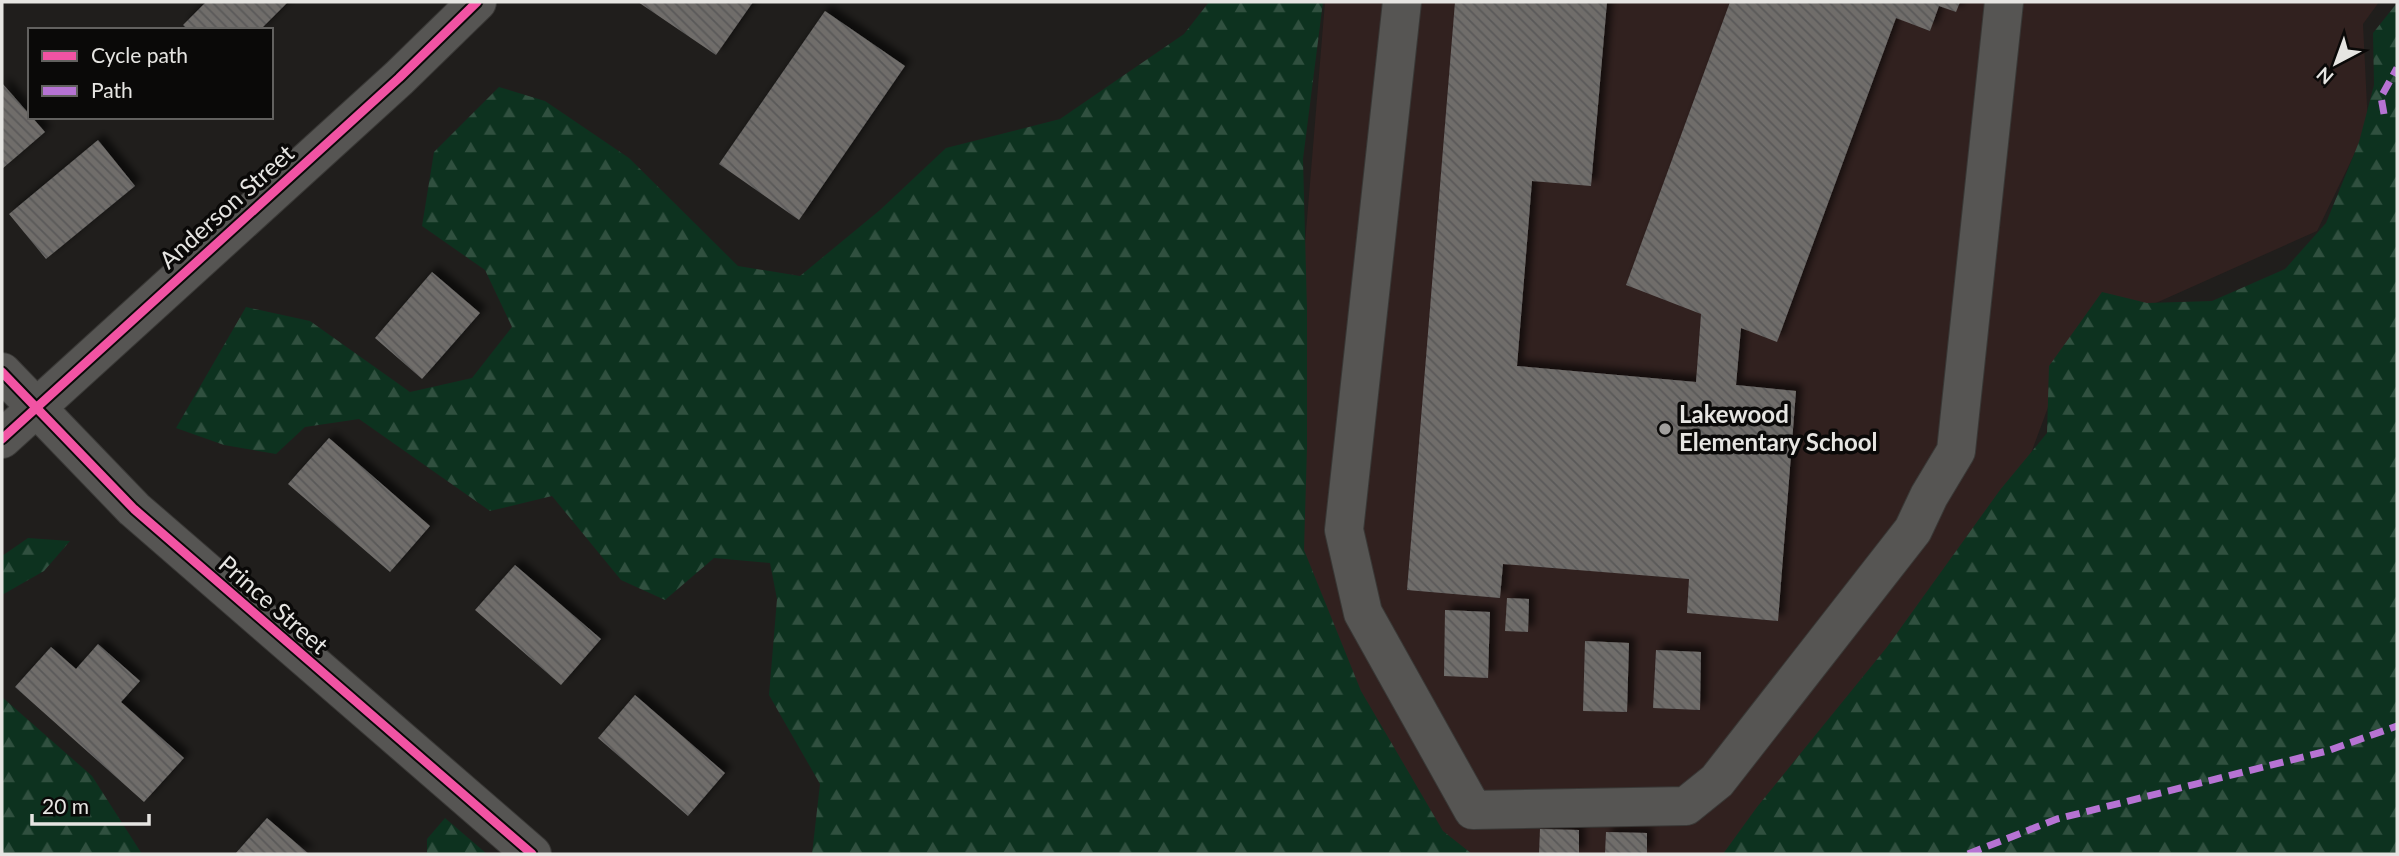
<svg xmlns="http://www.w3.org/2000/svg" width="2399" height="856" font-family="Lato,sans-serif">
<style>
.education{fill:#31211f}
.forest{fill:url(#forest-firs)}
.building{fill:url(#building-back-hatch);filter:url(#shadow)}
.lines{fill:none;stroke-linecap:round;stroke-linejoin:round}
.minor-casing{stroke:#393836;stroke-width:40}
.minor{stroke:#565553;stroke-width:38}
.quiet{stroke:#b673d3;stroke-width:7;stroke-dasharray:14 7;stroke-linecap:butt}
.cycleway-casing{stroke:#0a0908;stroke-width:13}
.cycleway{stroke:#f153a3;stroke-width:9}
.poi-dot{fill:#a19f9d;stroke:#0a0908;stroke-width:2.5}
.labels{text-anchor:middle;stroke-width:7;stroke-linejoin:round;paint-order:stroke}
.street-label{font-size:24px;fill:#e6e5e2;stroke:#0a0908}
.poi-label{font-size:24px;font-weight:bold;fill:#e6e5e2;stroke:#0a0908;text-anchor:start}
</style>
<defs>
<pattern id="forest-firs" width="22" height="20" patternUnits="userSpaceOnUse" patternTransform="scale(1.75)"><rect width="22" height="20" fill="#0d321f"/><path d="M5 1l3.5 6h-7zM16 11l3.5 6h-7z" fill="#30503f"/></pattern>
<pattern id="building-back-hatch" width="6" height="6" patternUnits="userSpaceOnUse" patternTransform="scale(1.75)"><rect width="6" height="6" fill="#6f6d6b"/><path d="M-1 5l2 2M0 0l6 6M5-1l2 2" fill="none" stroke="#5a5958"/></pattern>
<filter id="shadow"><feDropShadow dx="6" dy="-6" stdDeviation="3.5" flood-color="#0009"/></filter>
</defs>
<rect width="100%" height="100%" fill="#201e1c"/>
<path class="education" d="M1325 2H2379L2363 24 2368 126 2317 231 2073 340 2007 518 1754 854H1438L1281 533Z"/>
<path class="forest" d="M1209 2H1323L1303 159 1307 309V448L1304 550 1361 691 1443 831 1472 854H812L820 784 769 695 777 599 770 563 714 558 665 600 621 580 552 496 490 511 359 419 305 427 276 454 224 445 176 428 246 307 310 321 410 392 472 378 512 327 485 270 422 226 434 152 499 87 545 101 629 158 738 266 800 276 880 210 946 148 1060 119 1184 34Z
M2397 3V854H1723L1757 807 1887 647 2000 490 2047 433 2049 366 2102 292 2147 303 2212 301 2285 269 2326 223 2359 142 2374 85 2373 33Z
M28 538 70 541 44 571 2 595V556Z
M2 697 92 776 142 854H2Z
M445 818 487 854H427V839Z"/>
<path class="building" d="M206 2H288L260 30H188L183 25Z
M638 2H753L716 55Z
M1455 2H1607L1591 186 1532 181 1517 366 1696 382 1701 314 1626 285 1730 2H1960L1956 12 1939 6 1930 31 1896 18 1777 342 1741 328 1736 385 1796 391 1778 621 1687 613 1689 579 1503 564 1500 598 1407 590Z
M825 11 905 66 799 220 719 164Z
M2 83 45 132 2 169Z
M98 140 135 186 46 259 9 214Z
M432 272 480 313 422 379 375 338Z
M329 438 430 526 390 572 288 484Z
M515 565 601 639 561 685 475 610Z
M1507 598 1529 599 1528 632 1505 631Z
M1445 610 1490 612 1488 678 1444 676Z
M1585 641 1629 643 1627 712 1583 711Z
M98 644 140 681 121 702 184 758 144 802 15 687 51 647 76 669Z
M1656 650 1701 652 1700 710 1653 708Z
M635 695 725 773 688 816 598 738Z
M267 818 309 854H235Z
M1540 829 1579 830V854H1539Z
M1606 832 1647 833V854H1605Z"/>
<g class="lines">
<g class="minor-casing">
<path id="minor" d="M1402 2 1344 530 1363 613 1473 810 1686 806 1717 781 1913 530 1929 496 1956 451 2004 2
M2 372 134 509 532 854
M2 439 399 78 477 2"/>
</g>
<use href="#minor" class="minor"/>
<path class="quiet" d="M2384 114 2381 97 2397 68
M1968 854 2057 819 2327 751 2397 726"/>
<g class="cycleway-casing">
<path id="cycleway" d="M2 372 134 509 532 854
M2 439 399 78 477 2"/>
</g>
<use href="#cycleway" class="cycleway"/>
</g>
<circle class="poi-dot" cx="1665" cy="429" r="7"/>
<g class="labels">
<g class="street-label">
<text transform="translate(227 207) rotate(-42)" y="8">Anderson Street</text>
<text transform="translate(273 605) rotate(41)" y="8">Prince Street</text>
</g>
<g class="poi-label">
<text x="1679" y="423">Lakewood<tspan x="1679" dy="28">Elementary School</tspan></text>
</g>
</g>
<rect width="2399" height="856" fill="none" stroke="#e6e5e2" stroke-width="7"/>
<rect x="28" y="28" width="245" height="91" fill="#0a0908" stroke="#62615f" stroke-width="2"/>
<rect x="42" y="51" width="35" height="10" fill="#f153a3" stroke="#62615f" stroke-width="2"/>
<text x="91" y="63" font-size="21" fill="#e6e5e2">Cycle path</text>
<rect x="42" y="86" width="35" height="10" fill="#b673d3" stroke="#62615f" stroke-width="2"/>
<text x="91" y="98" font-size="21" fill="#e6e5e2">Path</text>
<g transform="translate(2336 63) rotate(221)" stroke="#0a0908" stroke-width="5" paint-order="stroke">
<path d="M0-5L12 26L0 18L-12 26Z" fill="#e6e5e2"/>
<text y="-10" font-size="19" font-weight="bold" text-anchor="middle" fill="#e6e5e2">N</text>
</g>
<path d="M32 814v10h117v-10" fill="none" stroke="#e6e5e2" stroke-width="3.5"/>
<text x="42" y="814" font-size="21" fill="#e6e5e2" stroke="#0a0908" stroke-width="5" paint-order="stroke">20 m</text>
</svg>
